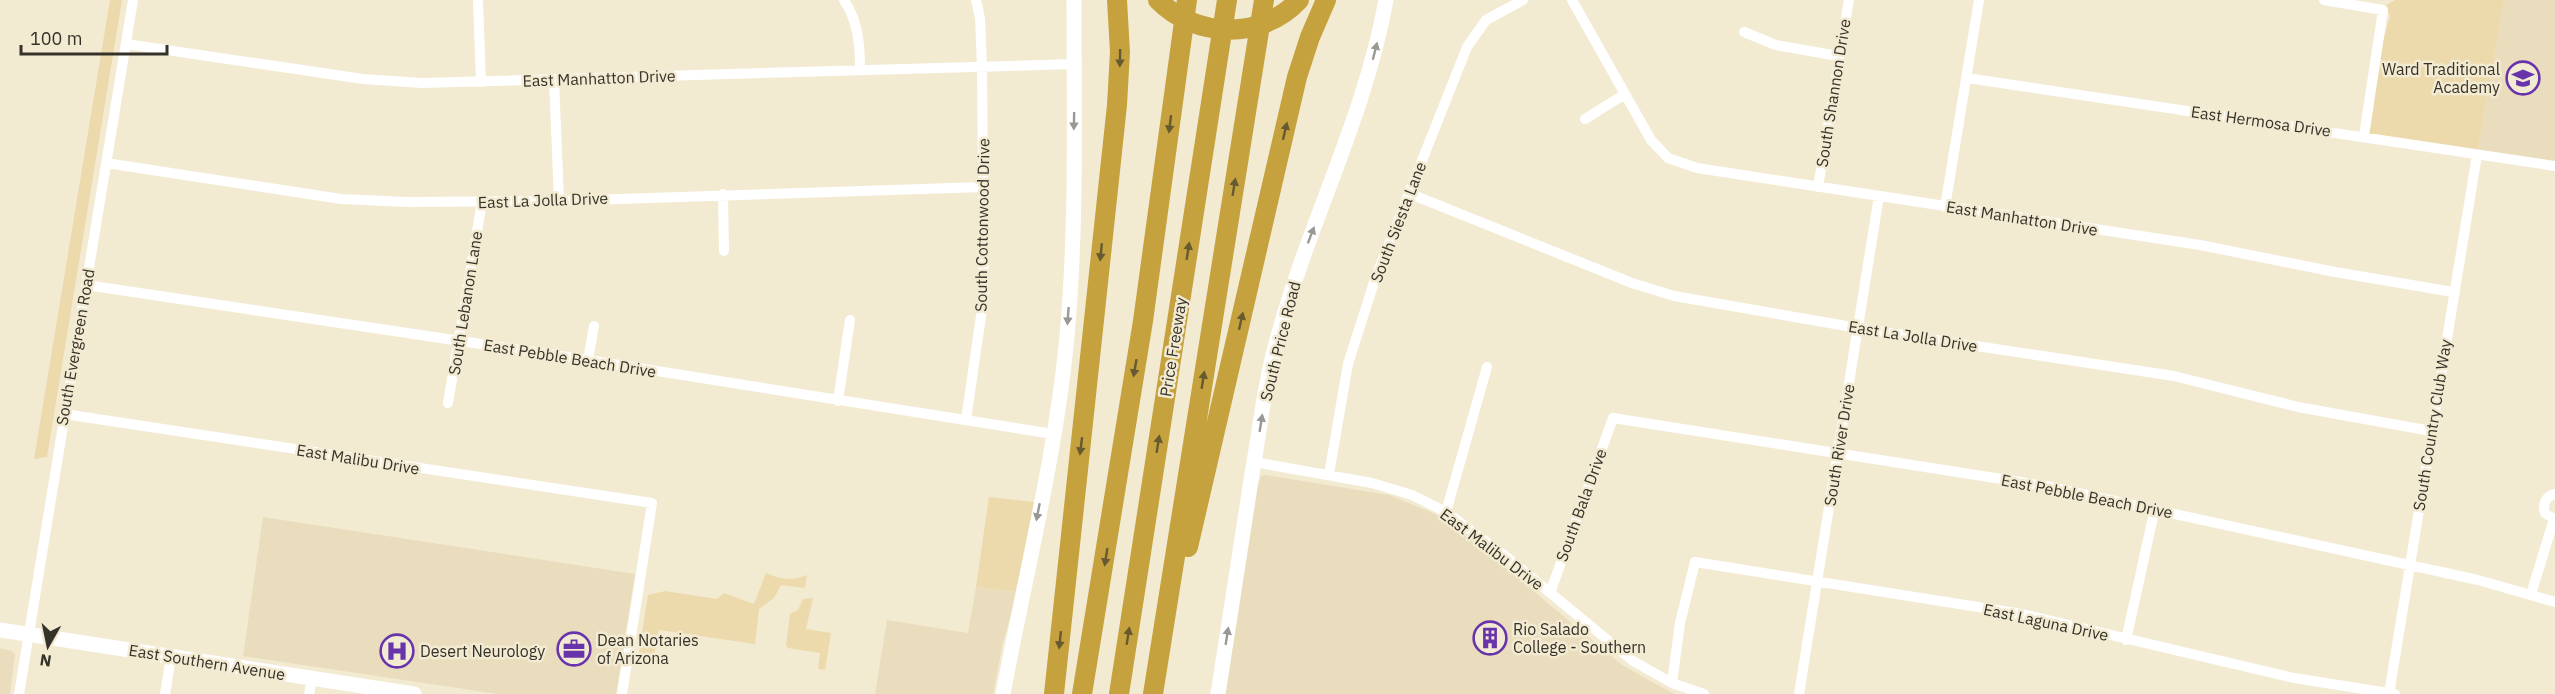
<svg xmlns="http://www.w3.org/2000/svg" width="2555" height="694" font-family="'IBM Plex Sans',sans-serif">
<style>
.built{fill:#eaddbe}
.green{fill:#ecdaac}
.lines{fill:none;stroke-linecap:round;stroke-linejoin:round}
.minor{stroke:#fff;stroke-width:10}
.secondary{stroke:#fff;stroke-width:15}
.motorway{stroke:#c5a23e;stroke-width:20}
.oneway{fill:#9a9894}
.oneway2{fill:#675930}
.labels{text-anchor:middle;stroke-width:5;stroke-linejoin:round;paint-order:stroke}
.poi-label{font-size:16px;fill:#353229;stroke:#f3ead2;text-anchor:start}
.street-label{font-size:16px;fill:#353229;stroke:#f3ead2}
</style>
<rect width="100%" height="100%" fill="#f3ead2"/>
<path class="built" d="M2504 0H2555V166L2477 155Z
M1266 475 1389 495 1435 514 1454 526 1501 564 1622 665 1674 694H1225L1257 488 1261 476Z
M263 517 635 574 616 694H498L243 656Z
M976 587 1018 592 1003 642 993 694H875L887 620 968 633Z
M0 648 12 651 15 654 10 694H0Z"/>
<path class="green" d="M110 0H122L47 457 34 459Z
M2395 0H2504L2477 155 2364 136 2373 77 2390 16 2385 6Z
M989 497 1034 502 1018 592 976 587Z
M766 573C781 580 793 581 807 575L805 588 781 585 774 598 759 609 755 644 659 630 653 661 638 659 648 595 665 591 717 599 724 593 754 604Z
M813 598 806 629 831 633 825 670 818 669 820 653 788 648 786 645 790 614 798 610 803 599Z"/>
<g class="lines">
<path class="minor" d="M478 0 481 82
M844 0C858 21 860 44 860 69
M1572 0 1651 140 1668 158 1697 168 2200 245 2335 272 2453 292
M2324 0 2383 10 2364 136
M1744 32 1776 45 1838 56
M126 44 363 79 422 83 1074 64
M1967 78 2555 166
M554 79 559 201
M1585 119 1625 94
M106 163 341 199 407 202 559 201 983 187
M1818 187 1849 0
M1408 193 1632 283 1674 296 1858 328 2174 376 2298 407 2431 431
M723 194 724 251
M1945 207 1979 0
M86 285 588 360 1053 434
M588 360 594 326
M838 401 850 320
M448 403 482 202
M64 414 652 503 622 694
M966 420 984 295 982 66 980 18 976 0
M1254 462 1372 483 1412 495 1446 512 1508 558 1633 661 1672 683 1704 694
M1329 474 1348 364 1375 279 1467 47 1486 20 1523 0
M2555 494C2546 496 2542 504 2545 513L2555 520
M1446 512 1487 367
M1550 593 1613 418 2046 486 2478 580 2555 602
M2531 594 2554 519
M2126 640 2155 508
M1672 683 1680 623 1695 562 2022 614 2294 678 2395 694
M19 694 133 0
M165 694 171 657
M309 694 312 679
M1799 694 1879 196
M2389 694 2477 155"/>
<path class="secondary" d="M0 630 414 694
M1003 694C1025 575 1056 456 1067 336 1077 225 1074 112 1074 0
M1218 694C1229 621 1241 548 1252 474 1260 428 1265 381 1278 336 1309 222 1365 117 1386 0"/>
<path class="motorway" d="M1158 0C1195 38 1261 41 1299 0
M1188 547 1297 77 1310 37 1326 0
M1054 694 1117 105 1120 52 1117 0
M1082 694 1143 321 1187 0
M1119 694 1227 0
M1153 694 1264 0"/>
</g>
<defs><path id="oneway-solid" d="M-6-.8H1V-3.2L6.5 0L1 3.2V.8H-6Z" transform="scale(1.5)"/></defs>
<g class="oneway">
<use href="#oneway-solid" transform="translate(1375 51) rotate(-76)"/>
<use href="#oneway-solid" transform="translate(1074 121) rotate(91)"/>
<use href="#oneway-solid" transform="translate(1311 235) rotate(-69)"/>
<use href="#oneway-solid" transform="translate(1068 316) rotate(94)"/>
<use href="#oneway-solid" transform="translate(1261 423) rotate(-81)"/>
<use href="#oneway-solid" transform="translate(1038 512) rotate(101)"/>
<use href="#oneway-solid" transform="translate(1227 636) rotate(-81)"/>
</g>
<g class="oneway2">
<use href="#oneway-solid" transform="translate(1120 58) rotate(91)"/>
<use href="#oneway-solid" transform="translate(1170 124) rotate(97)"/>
<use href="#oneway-solid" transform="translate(1285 131) rotate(-77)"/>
<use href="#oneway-solid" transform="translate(1234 187) rotate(-81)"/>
<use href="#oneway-solid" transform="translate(1188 251) rotate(-81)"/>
<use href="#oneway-solid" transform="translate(1101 252) rotate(96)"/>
<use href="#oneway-solid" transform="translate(1241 321) rotate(-77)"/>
<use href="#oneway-solid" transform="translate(1135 368) rotate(100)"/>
<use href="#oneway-solid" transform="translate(1203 380) rotate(-81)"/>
<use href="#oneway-solid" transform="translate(1158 444) rotate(-81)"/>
<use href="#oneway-solid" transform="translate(1081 446) rotate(97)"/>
<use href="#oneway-solid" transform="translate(1106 557) rotate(99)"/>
<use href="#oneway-solid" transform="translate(1128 636) rotate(-81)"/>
<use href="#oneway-solid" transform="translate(1060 640) rotate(96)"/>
</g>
<defs>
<g id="school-ring" transform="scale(1.725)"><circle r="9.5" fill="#f3ead2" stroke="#6834ab" stroke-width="1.5"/><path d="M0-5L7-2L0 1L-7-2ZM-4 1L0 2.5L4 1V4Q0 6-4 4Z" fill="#6834ab"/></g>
<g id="building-ring" transform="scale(1.725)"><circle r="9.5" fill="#f3ead2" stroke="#6834ab" stroke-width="1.5"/><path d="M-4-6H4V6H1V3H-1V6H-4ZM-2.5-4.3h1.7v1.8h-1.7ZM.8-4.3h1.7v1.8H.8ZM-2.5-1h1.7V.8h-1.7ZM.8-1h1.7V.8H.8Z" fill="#6834ab"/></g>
<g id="office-ring" transform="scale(1.725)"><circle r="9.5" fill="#f3ead2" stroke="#6834ab" stroke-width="1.5"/><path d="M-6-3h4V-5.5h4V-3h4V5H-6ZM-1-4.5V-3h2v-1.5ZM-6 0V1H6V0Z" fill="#6834ab"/></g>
<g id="hospital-ring" transform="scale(1.725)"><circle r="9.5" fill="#f3ead2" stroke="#6834ab" stroke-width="1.5"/><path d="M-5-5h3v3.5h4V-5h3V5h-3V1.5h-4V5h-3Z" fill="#6834ab"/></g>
</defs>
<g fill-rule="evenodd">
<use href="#school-ring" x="2523" y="78"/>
<use href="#building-ring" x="1490" y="638"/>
<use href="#office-ring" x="574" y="649"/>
<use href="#hospital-ring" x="397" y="651"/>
</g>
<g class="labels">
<g class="poi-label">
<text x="2500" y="75" text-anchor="end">Ward Traditional<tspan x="2500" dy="18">Academy</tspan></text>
<text x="1513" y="635">Rio Salado<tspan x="1513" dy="18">College - Southern</tspan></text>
<text x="597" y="646">Dean Notaries<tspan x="597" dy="18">of Arizona</tspan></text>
<text x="420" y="657">Desert Neurology</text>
</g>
<g class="street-label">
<text transform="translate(599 78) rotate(-2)" y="6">East Manhatton Drive</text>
<text transform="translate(1833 93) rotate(-81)" y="6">South Shannon Drive</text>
<text transform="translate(2261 121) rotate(8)" y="6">East Hermosa Drive</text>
<text transform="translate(543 200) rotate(-2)" y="6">East La Jolla Drive</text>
<text transform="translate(2022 218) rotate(9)" y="6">East Manhatton Drive</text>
<text transform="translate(1398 222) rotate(-69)" y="6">South Siesta Lane</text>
<text transform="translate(982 225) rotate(-89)" y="6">South Cottonwood Drive</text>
<text transform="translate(465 303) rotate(-81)" y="6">South Lebanon Lane</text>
<text transform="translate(1913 336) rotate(9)" y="6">East La Jolla Drive</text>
<text transform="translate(1280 341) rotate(-76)" y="6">South Price Road</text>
<text transform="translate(75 347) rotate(-80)" y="6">South Evergreen Road</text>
<text transform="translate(1173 347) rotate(-81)" y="6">Price Freeway</text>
<text transform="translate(570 358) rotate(9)" y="6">East Pebble Beach Drive</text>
<text transform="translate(2432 425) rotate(-81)" y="6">South Country Club Way</text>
<text transform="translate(1839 445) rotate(-81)" y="6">South River Drive</text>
<text transform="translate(358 459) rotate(9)" y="6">East Malibu Drive</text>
<text transform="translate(2087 496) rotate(11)" y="6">East Pebble Beach Drive</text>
<text transform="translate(1581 505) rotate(-70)" y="6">South Bala Drive</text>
<text transform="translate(1492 549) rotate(37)" y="6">East Malibu Drive</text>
<text transform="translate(2046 622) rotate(12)" y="6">East Laguna Drive</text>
<text transform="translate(207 662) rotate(9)" y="6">East Southern Avenue</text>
</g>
</g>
<g transform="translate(48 646) rotate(189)" stroke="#f3ead2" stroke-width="4.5" paint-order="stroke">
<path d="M0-4.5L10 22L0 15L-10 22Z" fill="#353229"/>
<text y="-9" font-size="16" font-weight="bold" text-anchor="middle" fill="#353229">N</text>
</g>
<path d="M21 45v9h146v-9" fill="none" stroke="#353229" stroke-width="3"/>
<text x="30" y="45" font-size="18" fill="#353229" stroke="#f3ead2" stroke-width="4.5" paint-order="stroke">100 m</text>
</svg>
